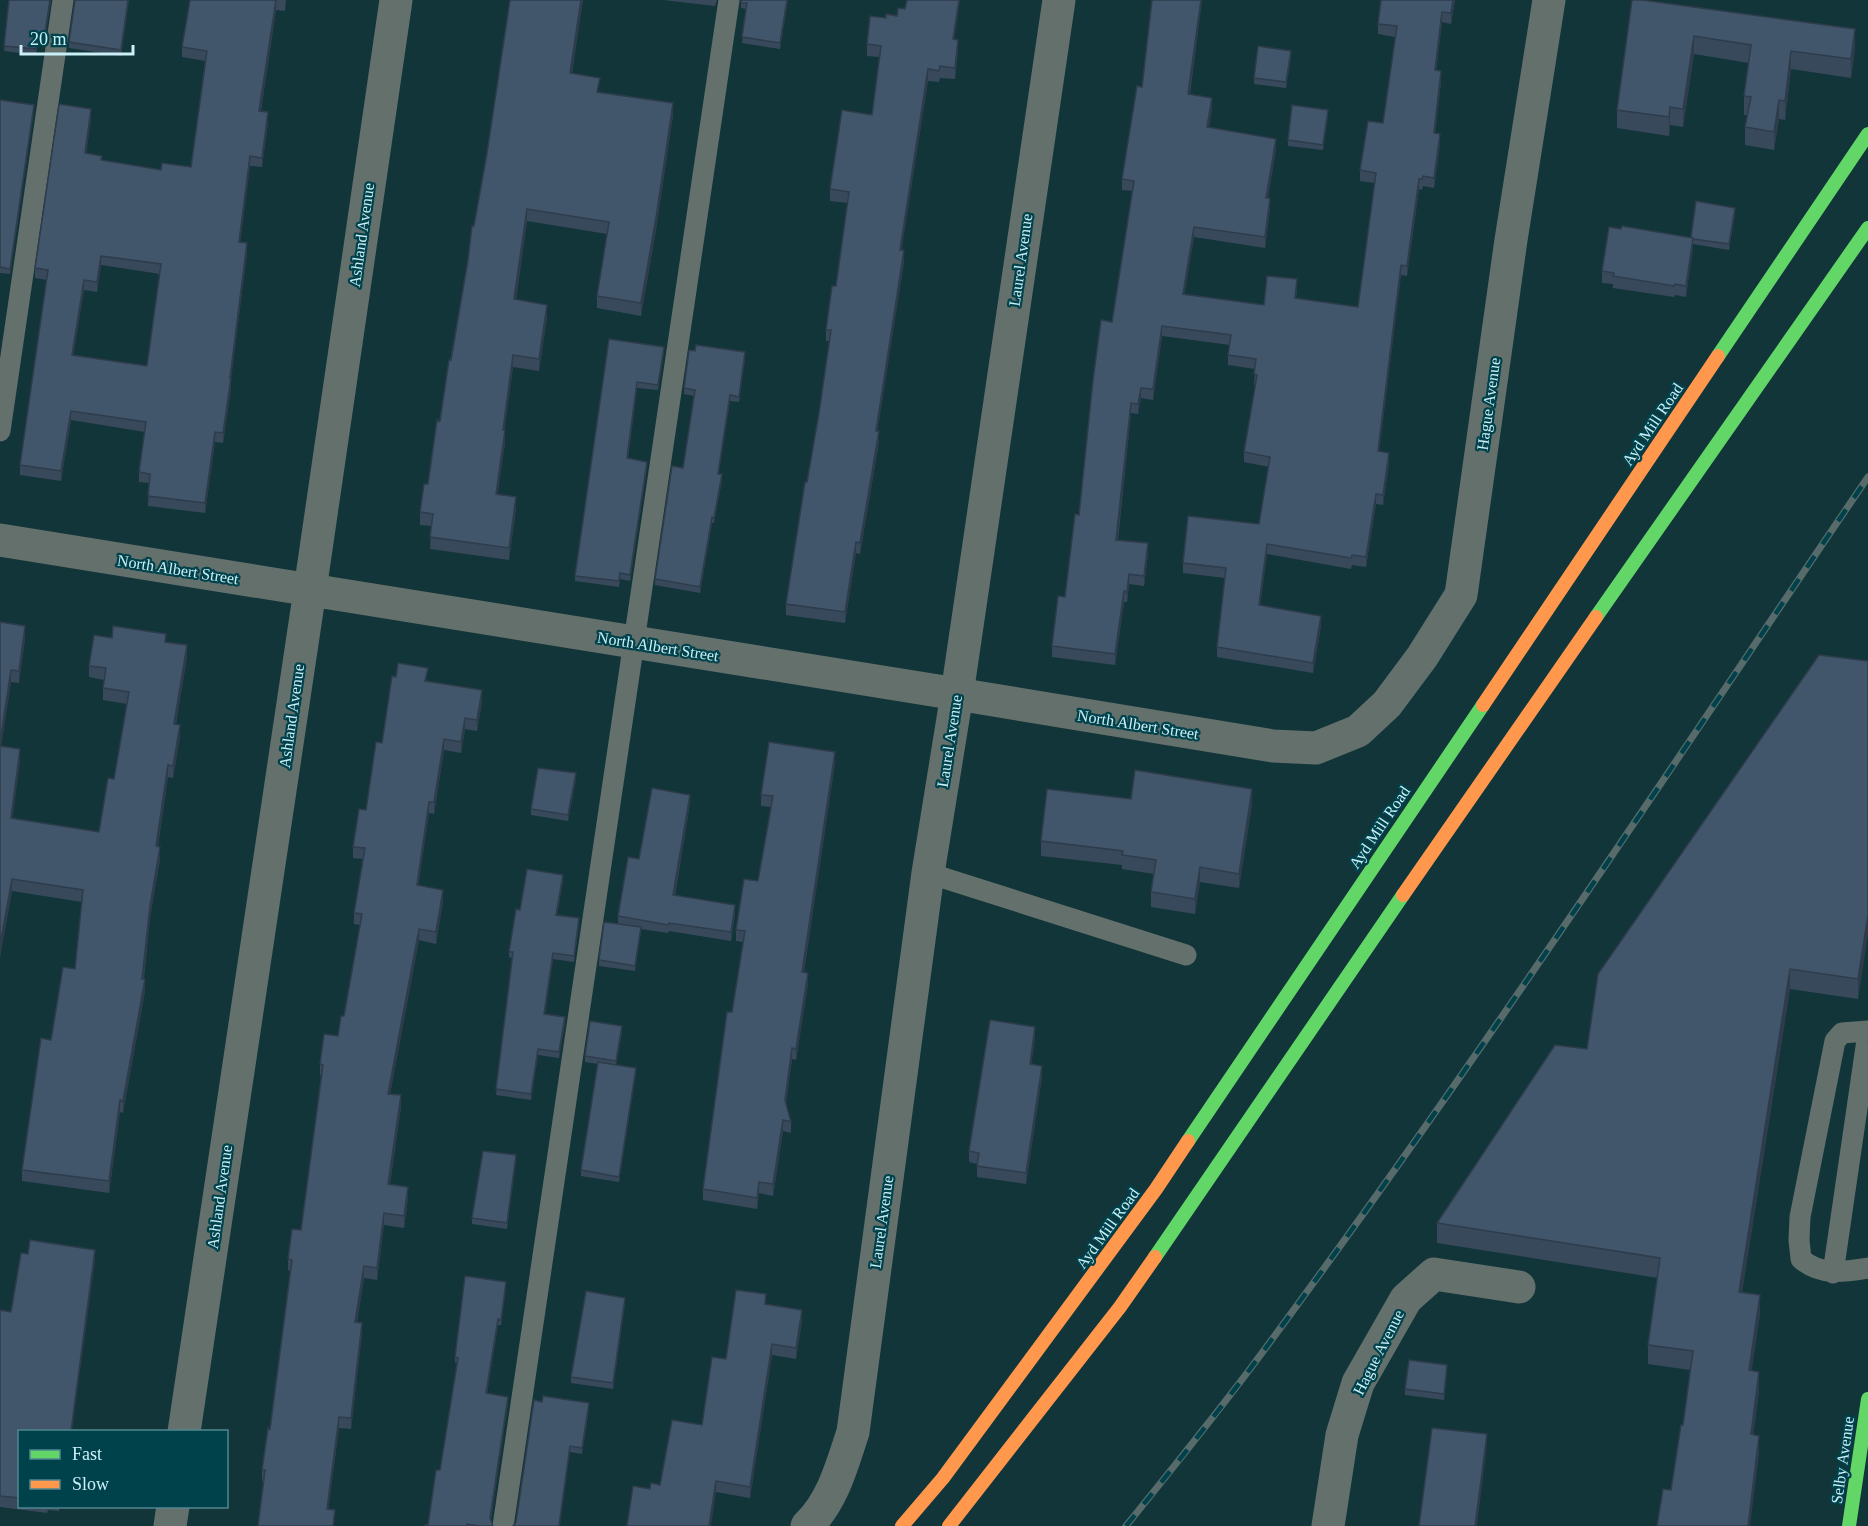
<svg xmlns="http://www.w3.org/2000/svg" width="1868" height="1526" font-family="Georgia,serif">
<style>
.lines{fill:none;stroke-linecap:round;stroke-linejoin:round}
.lane{stroke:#64706b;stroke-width:21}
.street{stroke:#64706b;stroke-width:33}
.fast{stroke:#63d668;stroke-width:14}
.slow{stroke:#ff974d;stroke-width:14}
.rail-casing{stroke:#566b6a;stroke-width:7}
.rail{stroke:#00424c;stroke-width:4.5;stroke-dasharray:14;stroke-linecap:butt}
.wall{fill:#38495c;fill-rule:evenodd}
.shaded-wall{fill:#2e3c4b}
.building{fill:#41556b;stroke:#2e3c4b;stroke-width:1.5;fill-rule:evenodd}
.labels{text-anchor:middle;stroke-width:4.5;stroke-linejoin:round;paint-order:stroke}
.street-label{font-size:16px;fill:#cbeff6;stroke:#00424c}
</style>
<rect width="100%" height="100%" fill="#12353a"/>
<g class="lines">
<path class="lane" d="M0 431 63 0
M928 873 1186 955
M1868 1031 1842 1033 1835 1041 1800 1217 1799 1240 1801 1259C1821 1276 1843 1272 1868 1268
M1833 1273 1868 1033
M503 1526 729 0"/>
<path class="street" d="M0 540 957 694 1273 746 1316 748 1358 731 1387 704 1422 657 1461 595 1511 240 1549 0
M184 1432 310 590 396 0
M170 1526 173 1506
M807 1526C833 1501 842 1465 853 1432L928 873 957 694 1059 0
M1328 1526 1342 1435 1358 1383 1406 1299 1434 1274 1519 1287"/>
<path class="fast" d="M1718 356 1868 134
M1596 617 1868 228
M1188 1141 1483 705
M1155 1257 1403 895
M1849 1526 1868 1399"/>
<path class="slow" d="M1483 705 1718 356
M1403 895 1596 617
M902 1526 943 1478 1156 1189 1188 1141
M949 1526 1120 1307 1155 1257"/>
<g class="rail-casing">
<path id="rail" d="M1126 1526C1168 1474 1210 1422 1250 1369 1466 1079 1665 776 1868 477"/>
</g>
<use href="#rail" class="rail"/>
</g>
<path class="wall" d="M9 0H51L44 44 38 43 36 55 4 51Z
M129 0 121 56 69 48V42Z
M190 0H286L285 11 276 10 261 111 268 122 262 167 250 166 240 242 247 253 231 378V388L223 443 215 442 205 513 148 506 149 483 139 482V472L145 432 71 420 61 481 20 475V465L47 280 35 278V268L91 118 86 154 102 160 161 170 191 167 205 61 182 57V47ZM101 265 160 274 147 366 73 355 84 290 97 292Z
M583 0 572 73 599 92 673 115 656 230 641 316 597 308V296L607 234 527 221 516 300 547 317 539 371 513 367 504 430 505 443 497 494 516 509 509 560 430 549 431 526 420 525V512L428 484 474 226Z
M663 0H717L715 6Z
M741 0H788L780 49 742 43 746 9 741 8Z
M1152 0H1202L1190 94 1212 108 1209 127 1276 149 1268 198 1270 209 1265 248 1194 237 1184 294 1264 305 1297 289 1296 298 1358 307 1375 183 1360 181V170L1383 123 1395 37 1378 34V24L1455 0 1451 24 1442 22 1436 71 1441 82 1435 133 1440 144 1434 188 1423 186 1422 190 1419 189 1407 276 1401 275 1379 451 1389 463 1383 505 1376 504 1366 567 1352 565 1351 569 1267 554 1260 605 1321 626 1313 673 1217 657V647L1225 578 1183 573V563L1259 524 1269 467 1244 462V452L1256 385H1254L1255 369 1228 365V355L1230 345 1162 336 1153 400 1141 398 1138 414 1131 413 1118 540 1148 554 1144 586 1129 584 1127 602H1124L1115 665 1052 657V646L1065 597 1112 322 1133 191 1122 190V179L1142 87Z
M1632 0 1855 48 1851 78 1791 69 1785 120 1779 119 1774 150 1745 145V127L1748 115H1744V96L1749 63 1694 54 1683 127 1670 125 1669 136 1617 128V110Z
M905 9 954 39 958 51 955 79 940 78 939 82 928 81 901 250 904 262 877 431 879 442 860 554 856 553 845 623 786 615V604L819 413 830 341H826V330L836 286 848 203 830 201V189L872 115 879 57 867 56V44L886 18 897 16Z
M1291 57 1286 88 1254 84V78Z
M0 100 34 110 10 274 0 273Z
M1328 115 1323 150 1288 146V140Z
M1735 214 1729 250 1693 244 1686 297 1675 295 1674 297 1613 288V284L1602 283V271L1691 237Z
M609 339 664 352 658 390 637 388 628 459 647 467 630 581 620 579 619 587 575 581V576Z
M745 358 739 402 730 401 718 474 722 480 714 523H712L700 593 655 585V579L683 468 694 396 684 394V388Z
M0 622 25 638 19 683 11 682 1 746 20 761 12 819 99 832 114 779 127 704 103 700V688L104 680 89 677V666L112 638 166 642 187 657 176 724 180 737 173 778 168 777 158 846 160 859 150 918 144 979 145 991 123 1113 120 1112 109 1193 22 1181V1170L51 1040 75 969 82 902 12 891 0 957Z
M1868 661 1858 999 1790 989 1742 1292 1760 1314 1751 1371 1759 1391 1753 1435 1759 1455 1671 1490 1683 1425 1690 1370 1648 1364V1345L1658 1278 1437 1243V1223L1587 1049Z
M428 679 427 682 482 702 477 731 465 729 461 753 444 750 434 814 429 813 418 885 443 901 436 944 419 940 390 1094 401 1107 390 1184 408 1198 404 1228 384 1225 377 1280 364 1278 357 1322 362 1334 351 1429 339 1428 328 1509 335 1521 262 1481V1470L270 1429 290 1271 288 1270V1259L301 1230 321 1076 320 1075V1064L338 1036 344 1016 360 925 354 924V913L363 859 353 858V847L366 810 382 743Z
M835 763 804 972 808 984 796 1060 792 1059 786 1103 791 1122V1133L783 1131 773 1196 759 1193 757 1209 703 1200V1189L743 942 736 941V930L758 881 771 807 761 806V795Z
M576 779 568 821 531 815V809Z
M1131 799 1252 804 1239 888 1200 882 1195 914 1151 907V892L1154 874 1122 869V865L1041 856V841Z
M690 803 675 896 735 914 731 941 669 931 668 933 641 929 635 971 599 966V960L618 924V916L639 859Z
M563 881 557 915 579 924 574 962 553 959 545 1014 565 1023 559 1058 538 1055 531 1100 496 1095 512 958 509 957V952L520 910Z
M622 1032 616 1065 636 1073 619 1182 581 1176V1170L598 1064 585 1062V1056Z
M1035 1038 1031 1064 1042 1077 1026 1184 977 1177V1164L969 1162V1151Z
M516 1161 507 1229 472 1224V1218Z
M95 1261 20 1431V1506H60L59 1511 48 1510 47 1513 0 1507V1310L11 1312Z
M506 1288 501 1325H498L487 1394 508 1402 491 1520 493 1526H425L428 1525 440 1470 457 1363H455V1357Z
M625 1304 613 1389 571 1383V1377Z
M766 1305 802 1321 796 1359 772 1355 750 1498 716 1492 650 1489 660 1485 702 1425 726 1359Z
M1447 1370 1444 1400 1405 1395V1389Z
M589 1409 582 1454 570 1452 516 1522Z"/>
<path class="shaded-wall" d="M50 0H51L44 44V39Z
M128 0H129L121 56V50Z
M276 0V10L259 121V111Z
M581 0H583L570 85V73Z
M787 0H788L780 49V43Z
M959 0H960L953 50V39Z
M1201 0H1202L1188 104V94Z
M1453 0H1455L1451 24V13Z
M1442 12V22L1435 81V70Z
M1855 29V48L1851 78V59Z
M1694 36V54L1683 127V109Z
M958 40V51L955 79V68Z
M1291 51V57L1286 88V82Z
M1791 51V69L1785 120V101Z
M928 69V81L900 261V250Z
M1441 71V82L1434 144V133Z
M1212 98V108L1207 137V127Z
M1779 100V119L1774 150V132Z
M673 103V115L656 230 641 316V303Z
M34 105V110L10 274V269Z
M1670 107V125L1669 136V117Z
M91 109V118L85 163V153Z
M1328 110V115L1323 150V145Z
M268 112V122L262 167V158Z
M1440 134V144L1434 188V178Z
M1276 139V149L1266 208V198Z
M250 156V166L239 252V242Z
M1419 179V189L1407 276V266Z
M1270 198V209L1265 248V237Z
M1735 208V214L1729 250V244Z
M527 209V221L514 312V299Z
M1194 227V237L1183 304V294Z
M1693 238V249L1686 297V286Z
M247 243V253L230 388V378Z
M904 250V262L876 442V431Z
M101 256V265L97 292V282Z
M1401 265V275L1378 462V451Z
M84 280V290L72 365V355Z
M547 305V317L539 371V359Z
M1162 326V336L1153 400V389Z
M664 347V352L658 390V385Z
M745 352V358L739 402V397Z
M513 355V367L503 442V430Z
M231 378V388L223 443V433Z
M637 382V388L627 464V458Z
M1141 388V398L1138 414V404Z
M730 395V401L718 479V474Z
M1131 403V413L1116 550V540Z
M71 411V420L61 481V471Z
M505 430V443L496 506V494Z
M879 431V442L860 554V543Z
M215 432V442L205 513V503Z
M1389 453V463L1383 505V495Z
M647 462V467L630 581V575Z
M722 474V480L714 523V518Z
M1376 494V504L1366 567V557Z
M516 497V509L509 560V548Z
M712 517V523L700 593V587Z
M856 542V553L845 623V612Z
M1148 543V554L1144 586V576Z
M1267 544V554L1259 615V605Z
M1129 574V584L1127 602V592Z
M1124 591V602L1115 665V654Z
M1321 616V626L1313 673V663Z
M25 626V638L19 683V671Z
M187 645V657L174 736V724Z
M11 670V682L0 754V742Z
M482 690V702L477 731V720Z
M465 718V729L461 753V742Z
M180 725V737L173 778V766Z
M444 739V750L434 814V802Z
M20 749V761L11 830V818Z
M835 752V763L802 983V972Z
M168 765V777L156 858V846Z
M576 773V779L568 821V815Z
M1252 789V804L1239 888V874Z
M690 795V803L673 904V895Z
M429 802V813L417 896V885Z
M160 847V859L150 918 142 991V979L150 906Z
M1200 867V882L1195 914V899Z
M563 875V881L556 921V915Z
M12 879V891L0 957V945Z
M443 890V901L436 944V932Z
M735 905V914L731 941V932Z
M1868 915V935L1858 999V979Z
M579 918V924L574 962V956Z
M641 927V933L635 971V966Z
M419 929V940L388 1105V1094Z
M553 953V959L544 1019V1014Z
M1790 969V989L1739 1311V1292Z
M808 973V984L796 1060V1049Z
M145 979V991L123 1113V1101Z
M565 1017V1023L559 1058V1052Z
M622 1026V1032L616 1067V1061Z
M1035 1027V1038L1030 1075V1064Z
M792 1048V1059L785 1111V1100Z
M538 1049V1055L531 1100V1094Z
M1042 1066V1077L1026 1184V1173Z
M636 1068V1073L619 1182V1177Z
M401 1095V1107L388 1195V1184Z
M120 1100V1112L109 1193V1181Z
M783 1120V1131L773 1196V1184Z
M516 1155V1161L507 1229V1223Z
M759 1182V1193L757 1209V1198Z
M408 1187V1198L404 1228V1216Z
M384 1213V1225L377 1280V1268Z
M95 1250V1261L72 1431H71Z
M364 1266V1278L355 1333V1322Z
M506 1282V1288L501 1325V1320Z
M1760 1295V1314L1749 1390V1370Z
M625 1298V1304L613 1389V1383Z
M802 1310V1321L796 1359V1348Z
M498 1319V1325L486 1399V1393Z
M362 1323V1334L351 1429V1418Z
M772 1344V1355L750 1498V1487Z
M1759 1372V1391L1751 1454V1434Z
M508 1397V1402L490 1524V1518Z
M589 1403V1409L582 1454V1448Z
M339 1417V1428L327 1520V1509Z
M1487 1434V1444L1477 1526H1475Z
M1759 1436V1455L1750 1526H1748Z
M570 1446V1452L560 1526H559Z
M716 1481V1492L711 1526H709Z"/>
<path class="building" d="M9 0H50L44 39 38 38 36 49 4 46Z
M75 0H128L121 50 69 42Z
M190 0H276L259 111 268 112 262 158 250 156 239 242 247 243 230 378H231L223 433 215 432 205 503 148 496 150 474 139 472 146 422 71 411 61 471 20 465 48 270 35 268 59 104 91 109 85 153 102 156 101 160 161 170 162 163 191 167 207 51 182 47ZM101 256 161 264 147 366 72 355 84 280 97 282Z
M510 0H581L570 73 600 78 597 92 673 103 656 218 641 303 597 296 609 222 527 209 514 299 547 305 539 359 513 355 503 430H505L496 494 516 497 509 548 430 537 433 514 420 512 424 484H428L437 420 440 421 449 360H451L468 260 472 226H474L487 153Z
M741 0H787L780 43 742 37 747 3H741Z
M907 0H959L953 39 958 40 955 68 940 66 939 71 928 69 900 250H904L876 431H879L860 543 856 542 845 612 786 604 805 482H807L819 413 831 330H826L832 286H836L849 192 830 189 842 110 872 115 881 46 867 44 870 16 886 18V14L897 16 898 8 905 9Z
M1152 0H1201L1188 94 1212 98 1207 127 1276 139 1266 198H1270L1265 237 1194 227 1183 294 1264 305 1267 276 1297 279 1295 298 1358 307 1376 173 1360 170 1368 121 1383 123 1397 26 1378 24 1381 0H1453L1451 13 1442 12 1435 70 1441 71 1434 133 1440 134 1434 178 1423 176 1422 179H1419L1407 266 1401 265 1378 451 1389 453 1383 495 1376 494 1366 557 1352 555 1351 558 1267 544 1259 605 1321 616 1313 663 1217 647 1226 568 1183 563 1188 516 1259 524 1270 457 1244 452 1257 375 1254 374 1256 359 1228 355 1231 335 1162 326 1153 389 1141 388 1138 404 1131 403 1116 540 1148 543 1144 576 1129 574 1127 592 1124 591 1115 654 1052 646 1058 596 1065 597 1075 514 1079 515 1093 380 1101 320 1112 322 1134 181 1122 179 1137 86 1142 87Z
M1632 0H1642L1855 29 1851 59 1791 51 1785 101 1779 100 1774 132 1745 127 1751 97 1744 96 1751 45 1694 36 1683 109 1670 107 1669 117 1617 110Z
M1258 46 1291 51 1286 82 1254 78Z
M0 100 34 105 10 269 0 267Z
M1292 105 1328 110 1323 145 1288 140Z
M1696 201 1735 208 1729 244 1693 239V238L1691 237Z
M1622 226 1693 238 1686 286 1675 284 1674 286 1613 276 1614 273 1602 271 1609 227 1621 229Z
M609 339 664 347 658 385 637 382 627 458 647 462 630 575 620 573 619 581 575 576Z
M696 345 745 352 739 397 730 395 718 474H722L714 518 712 517 700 587 655 579 672 466 683 468 695 390 684 388 689 350 695 351Z
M0 622 25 626 19 671 11 670 0 742Z
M113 626 166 634 165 642 187 645 174 724 180 725 173 766 168 765 156 846 160 847 150 906 142 979H145L123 1101 120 1100 109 1181 22 1170 41 1038 51 1040 63 967 75 969 83 890 12 879 0 945V746L20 749 11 818 99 832 108 778 114 779 129 692 103 688 106 668 89 666 94 635 112 638Z
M1819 655 1868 661V915L1858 979 1790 969 1739 1292 1760 1295 1749 1370 1759 1372 1751 1434 1759 1436 1748 1526H1657L1663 1489 1671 1490 1681 1425H1683L1693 1351 1648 1345 1660 1258 1437 1223 1555 1045 1587 1049 1598 974Z
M398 663 428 668 425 681 482 690 477 720 465 718 461 742 444 739 434 802H429L417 885 443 890 436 932 419 929 388 1094 401 1095 388 1184 408 1187 404 1216 384 1213 377 1268 364 1266 355 1322 362 1323 351 1418 339 1417 327 1509 335 1510 333 1526H258L265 1470H262L268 1428 270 1429 292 1260 288 1259 292 1229 301 1230 323 1065 320 1064 324 1034 338 1036 341 1016H344L362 914 354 913 365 848 353 847 359 809 366 810 376 742 382 743 392 676 396 677Z
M769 742 835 752 802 972 808 973 796 1049 792 1048 785 1100 791 1122 783 1120 773 1184 759 1182 757 1198 703 1189 727 1012H732L745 931 736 930 744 879 758 881 773 796 761 795Z
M538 768 576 773 568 815 531 809Z
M1135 770 1252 789 1239 874 1200 867 1195 899 1151 892 1156 860 1122 855 1123 851 1041 841 1047 789 1131 799Z
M652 788 690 795 673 895 735 905 731 932 669 923 668 925 618 916 628 857 639 859Z
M527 869 563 875 556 915 579 918 574 956 553 953 544 1014 565 1017 559 1052 538 1049 531 1094 496 1089 513 952H509L516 909 520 910Z
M604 922 641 927 635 966 599 960Z
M990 1020 1035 1027 1030 1064 1042 1066 1026 1173 977 1166 979 1153 969 1151Z
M590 1021 622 1026 616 1061 585 1056Z
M598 1062 636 1068 619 1177 581 1170Z
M483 1151 516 1155 507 1223 472 1218Z
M30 1240 95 1250 71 1431H20V1498L0 1496V1310L11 1312 21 1253 28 1254Z
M465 1276 506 1282 501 1320 498 1319 486 1393 508 1397 490 1518 493 1526H480L467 1524V1526H425V1525H428L436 1470H440L458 1358 455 1357Z
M736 1290 766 1294 765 1304 802 1310 796 1348 772 1344 750 1487 716 1481 709 1526H627L633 1486 650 1489 651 1483 660 1485 672 1420 702 1425 712 1357 726 1359Z
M586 1291 625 1298 613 1383 571 1377Z
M1409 1360 1447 1365 1444 1394 1405 1389Z
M543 1396 589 1403 582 1448 570 1446 559 1526H513L516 1522 534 1400 542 1402Z
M1432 1428 1487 1434 1475 1526H1419Z"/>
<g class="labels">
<g class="street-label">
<text transform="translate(361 235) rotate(-82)" y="6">Ashland Avenue</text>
<text transform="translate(1020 260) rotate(-82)" y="6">Laurel Avenue</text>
<text transform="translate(1488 404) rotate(-82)" y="6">Hague Avenue</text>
<text transform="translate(1652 424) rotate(-56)" y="6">Ayd Mill Road</text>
<text transform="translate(178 569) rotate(9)" y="6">North Albert Street</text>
<text transform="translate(658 646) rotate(9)" y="6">North Albert Street</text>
<text transform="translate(291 716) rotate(-82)" y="6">Ashland Avenue</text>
<text transform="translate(1138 724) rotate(9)" y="6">North Albert Street</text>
<text transform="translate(949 741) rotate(-81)" y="6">Laurel Avenue</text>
<text transform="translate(1379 827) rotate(-56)" y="6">Ayd Mill Road</text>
<text transform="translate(219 1197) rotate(-82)" y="6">Ashland Avenue</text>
<text transform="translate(881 1222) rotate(-82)" y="6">Laurel Avenue</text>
<text transform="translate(1107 1228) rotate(-54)" y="6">Ayd Mill Road</text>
<text transform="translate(1378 1352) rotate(-63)" y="6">Hague Avenue</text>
<text transform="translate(1842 1460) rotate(-82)" y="6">Selby Avenue</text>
</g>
</g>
<rect x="18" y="1430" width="210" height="78" fill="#00424c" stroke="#518790" stroke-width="1.5"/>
<rect x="30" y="1450" width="30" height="9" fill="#63d668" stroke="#518790" stroke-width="1.5"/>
<text x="72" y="1460" font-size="18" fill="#cbeff6">Fast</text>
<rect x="30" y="1480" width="30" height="9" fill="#ff974d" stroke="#518790" stroke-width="1.5"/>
<text x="72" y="1490" font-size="18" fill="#cbeff6">Slow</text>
<path d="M21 45v9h112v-9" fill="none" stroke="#cbeff6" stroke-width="3"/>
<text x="30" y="45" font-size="18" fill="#cbeff6" stroke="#00424c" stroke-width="4.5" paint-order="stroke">20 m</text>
</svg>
